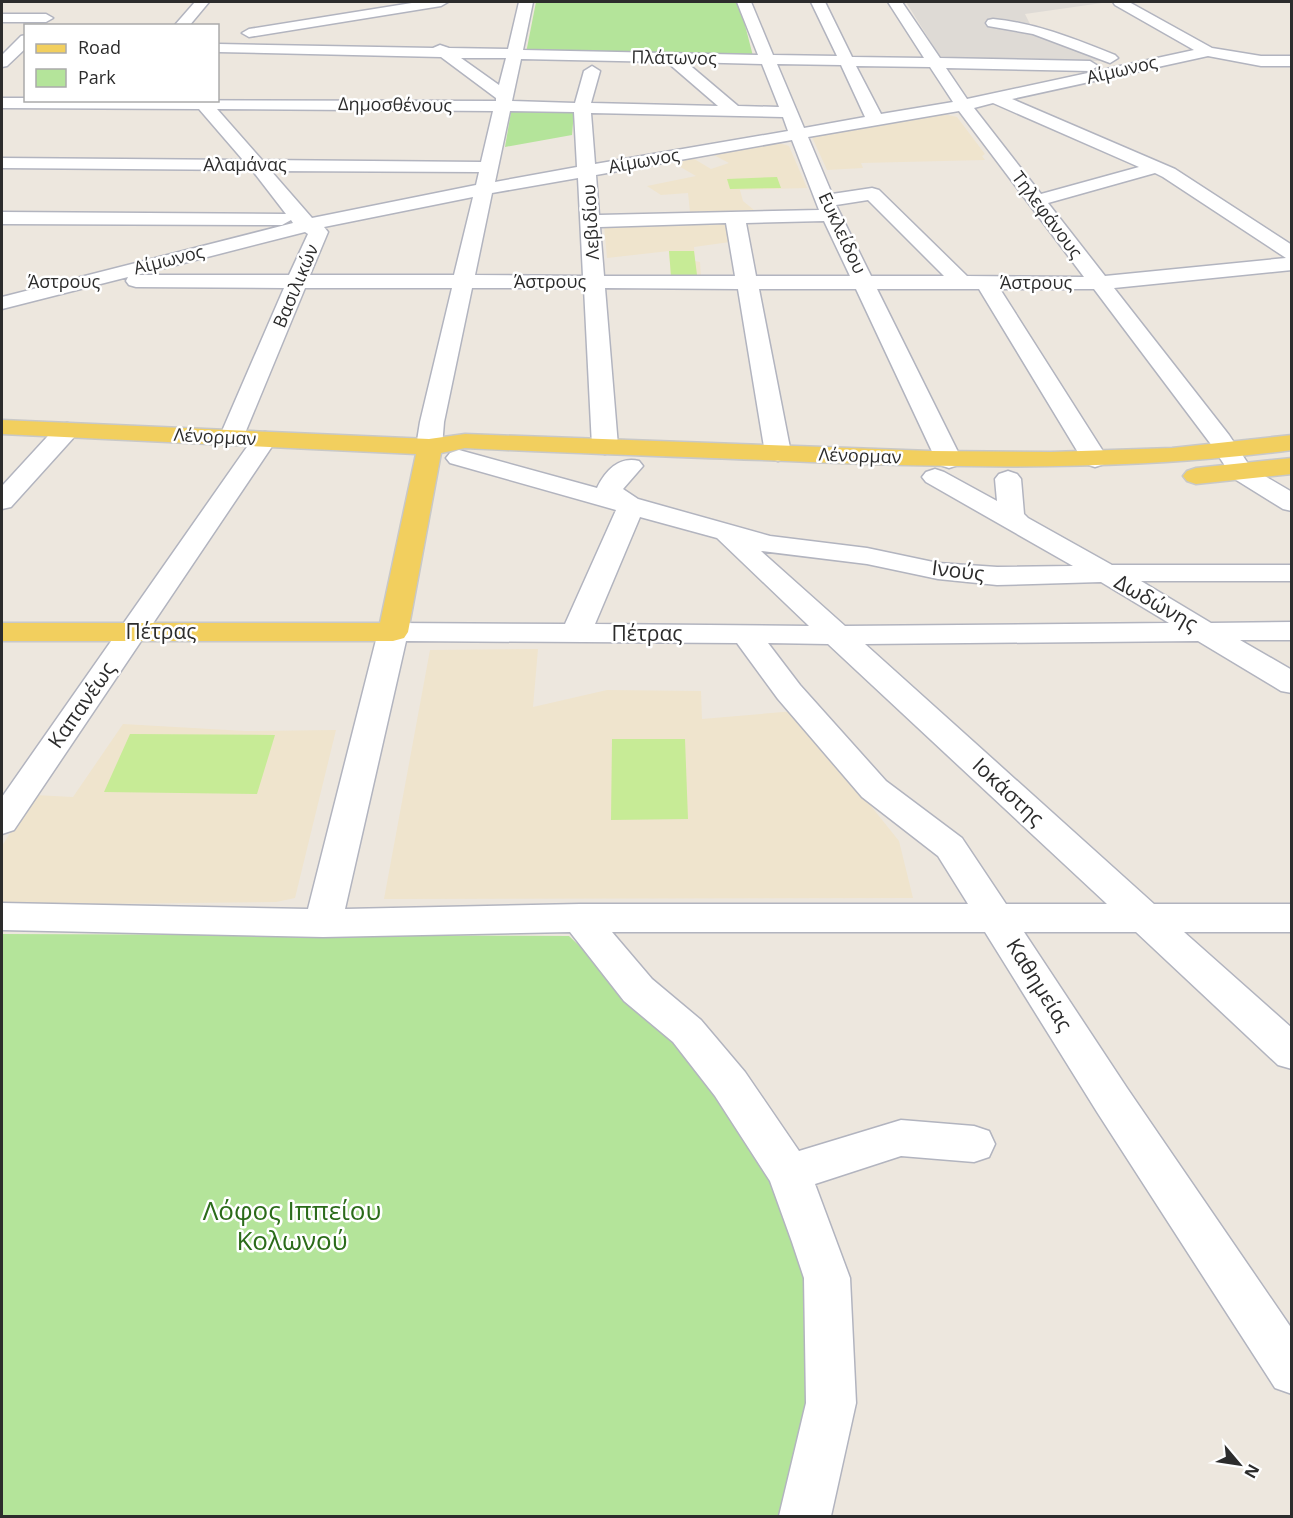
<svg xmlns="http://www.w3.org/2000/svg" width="1293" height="1518" font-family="'Open Sans',sans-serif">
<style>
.education{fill:#efe4cd}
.green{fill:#b4e49a}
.pitch{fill:#c7eb96}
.plaza{fill:#dedad5}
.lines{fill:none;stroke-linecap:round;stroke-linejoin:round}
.minor-casing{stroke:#b2b4bf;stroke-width:3}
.major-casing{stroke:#c8c8c8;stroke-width:3}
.minor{fill:#fff;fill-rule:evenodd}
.major{fill:#f2cf5e;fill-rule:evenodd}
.labels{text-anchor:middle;stroke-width:5;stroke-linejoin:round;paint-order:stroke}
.far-street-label{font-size:18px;fill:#2c2c2c;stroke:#fff}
.street-label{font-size:21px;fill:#2c2c2c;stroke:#fff}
.near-park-label{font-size:26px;fill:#2b6b1a;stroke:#fff}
</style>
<rect width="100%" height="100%" fill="#ede7de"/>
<path class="education" d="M943 114 957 117 985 154 982 156 985 160 861 163 863 168 827 170 812 137Z
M779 143 789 146 807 188 740 190 743 201 754 210 690 212 688 193 661 195 647 186 696 176 670 161 691 157 711 169 729 163 710 153Z
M726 223 730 242 694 247 695 261 700 262 701 279 671 278 669 251 607 258 604 225Z
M538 649 533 707 607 690 701 691 702 719 795 711 899 841 913 898 384 899 430 650Z
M123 724 245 731 336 730 295 898 276 902 2 905V846L34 795 73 797Z"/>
<path class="green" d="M536 2H739L753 56 526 53Z
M511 112H574L572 135 505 147Z
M2 934 569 936 679 1041 778 1177 808 1268 817 1402 786 1516H2Z"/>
<path class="pitch" d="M777 177 781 188 730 189 727 179Z
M669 251H694L697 275 671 276Z
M130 734 275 735 257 794 104 792Z
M612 739H685L688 819 611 820Z"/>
<path class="plaza" d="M906 2H1109L1025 14 1031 26 1105 61 942 60Z"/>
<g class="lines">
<g class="minor-casing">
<path id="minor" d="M195 2H209L189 26H174Z
M418 2H448L441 6 249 37 242 33 249 29Z
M519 2H533L523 50 758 55 737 2H751L773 55 837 56 811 2H825L852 57 924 58 888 2H902L940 58 1090 61 1098 66 1090 71 946 68 967 99 1194 50 1115 5 1113 2H1129L1212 48 1261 56H1292V66H1261L1208 56 1012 99 1175 169 1292 245V270L1114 288 1229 435 1251 468 1292 492V511L1283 509 1233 478 1210 443 1094 289H1000L1108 459 1104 464 1095 467 1086 464 1082 459 979 289H877L962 460 958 465 949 468 940 465 936 460 856 289H759L791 453 787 458 778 461 769 458 765 453 738 289 605 288 618 446 614 451 605 454 596 451 592 446 584 288H472L444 422 442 447 438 452 429 455 420 452 416 447 420 422 452 288H305L243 438 240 443 231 445 222 443 219 438 284 288 136 287 129 285 126 281 128 277 2 309V297L293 223 291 220 282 225 2 224V212L286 214 252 170 2 168V158L243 160 199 109 2 108V98H26V100L496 101V98L441 57 218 52V44L433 48 440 45 449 48 508 49ZM461 58H506L499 85ZM521 59 667 62 718 106 591 103 600 71 592 66 584 71 575 103 512 101ZM686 62 762 64 779 107 738 106ZM777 64 841 65 865 117 804 128ZM856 66 930 67 953 102 881 114ZM993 103 1139 167 1041 194 974 108ZM217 109 493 111 481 162 262 160ZM510 111 574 112 577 167 495 182ZM959 111 1084 277 967 276 879 190 872 188 832 194 808 137ZM591 113 783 117 788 131 595 164ZM792 140 819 210 599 215 596 175ZM271 171 479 172 476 185 312 218ZM1155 173 1163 177 1286 258 1105 276 1048 203ZM578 178 583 276 475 275 492 193ZM473 197 454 275H310L328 232 324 227ZM868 200 944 276H871L836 205ZM824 221 850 276H756L746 223ZM726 223 735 276H604L600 227ZM305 232 308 234 289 275H137Z
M2 14H46L53 18 46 22H2Z
M993 19C1036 23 1075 39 1115 55L1118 58 1110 63 1033 34 988 26 986 23 988 20Z
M26 35V48L7 66 2 67V55L21 36Z
M67 423 76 425 79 430 76 435 11 507 2 509V486L58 425Z
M265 432 274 434 277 439 14 830 2 834V797L256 434Z
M459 450 597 488C605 471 619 456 639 461L643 466 623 489 638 499 770 536 867 548 938 563 997 567 1073 566 926 482 922 477 926 472 935 469 944 472 997 501 995 479 999 474 1008 471 1017 474 1021 479 1024 514 1028 518 1112 565H1292V581H1141L1211 623 1292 622V640H1240L1292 670V693L1281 691 1198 641 865 644 1154 904H1292V932H1184L1292 1028V1069L1278 1065 1136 932H1024L1127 1088 1292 1329V1394L1275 1388 1097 1112 985 932H612L652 979 701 1020 745 1072 799 1151 901 1120 974 1126 989 1131 995 1144 989 1157 974 1162 901 1156 815 1184 850 1278 856 1403 831 1516H779L806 1403 804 1278 792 1242 770 1181 715 1096 673 1042 624 1001 570 932 323 937 2 930V903L308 909 378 632 382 626 393 623 565 624 616 510 450 463 446 458 450 453ZM640 517 717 538 809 626 595 624ZM761 551 867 564 938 579 997 585 1101 582 1169 623 845 626ZM406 641 737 643 778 699 862 797 938 856 968 904H580L345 909ZM768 643 828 644 1107 904H1006L962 838 886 781 800 685Z"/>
</g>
<g class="major-casing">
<path id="major" d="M2 420 429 439 465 434 931 451 1051 452 1172 448 1292 435V450C1130 471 973 468 810 462 695 457 580 454 465 448L441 453 408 632 404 638 393 641H2V623H380L416 454 2 434Z
M1292 458V474L1196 484 1187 481 1183 476 1187 471 1196 468Z"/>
</g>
<use href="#minor" class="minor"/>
<use href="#major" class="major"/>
</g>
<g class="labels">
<g class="far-street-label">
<text transform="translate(674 58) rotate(1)" y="6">Πλάτωνος</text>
<text transform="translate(1122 70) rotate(-13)" y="6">Αίμωνος</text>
<text transform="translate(395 105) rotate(1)" y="6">Δημοσθένους</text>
<text transform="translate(644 161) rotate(-10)" y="6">Αίμωνος</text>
<text x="245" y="171">Αλαμάνας</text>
<text transform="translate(1047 215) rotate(53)" y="6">Τηλεφάνους</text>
<text transform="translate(591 222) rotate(-93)" y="6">Λεβιδίου</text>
<text transform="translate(842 233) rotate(65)" y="6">Ευκλείδου</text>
<text transform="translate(169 260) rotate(-14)" y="6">Αίμωνος</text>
<text x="64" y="288">Άστρους</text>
<text x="550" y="288">Άστρους</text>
<text x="1036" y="289">Άστρους</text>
<text transform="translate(296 286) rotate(-67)" y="6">Βασιλικών</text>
<text transform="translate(215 437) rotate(3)" y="6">Λένορμαν</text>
<text transform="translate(860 456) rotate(2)" y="6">Λένορμαν</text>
</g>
<g class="street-label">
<text transform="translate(958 571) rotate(7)" y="7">Ινούς</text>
<text transform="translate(1156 603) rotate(30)" y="7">Δωδώνης</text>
<text x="161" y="639">Πέτρας</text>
<text x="647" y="641">Πέτρας</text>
<text transform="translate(82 705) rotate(-55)" y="7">Καπανέως</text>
<text transform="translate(1008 792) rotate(43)" y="7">Ιοκάστης</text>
<text transform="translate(1039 985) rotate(58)" y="7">Καθημείας</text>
</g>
<g class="near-park-label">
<text x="292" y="1220">Λόφος Ιππείου<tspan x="292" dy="30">Κολωνού</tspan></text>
</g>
</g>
<rect width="1293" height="1518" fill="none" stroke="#2c2c2c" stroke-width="6"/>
<rect x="24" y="24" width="195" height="78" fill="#ffffff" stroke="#ababab" stroke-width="1.5"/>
<rect x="36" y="44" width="30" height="9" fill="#f2cf5e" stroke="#ababab" stroke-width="1.5"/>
<text x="78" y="54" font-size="18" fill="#2c2c2c">Road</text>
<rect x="36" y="69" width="30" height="18" fill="#b4e49a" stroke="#ababab" stroke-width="1.5"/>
<text x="78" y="84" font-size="18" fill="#2c2c2c">Park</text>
<g transform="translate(1239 1464) rotate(119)" stroke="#ffffff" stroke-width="4.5" paint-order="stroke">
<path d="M0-4.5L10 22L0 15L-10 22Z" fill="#2c2c2c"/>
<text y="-9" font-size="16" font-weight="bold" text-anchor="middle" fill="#2c2c2c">N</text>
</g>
</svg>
